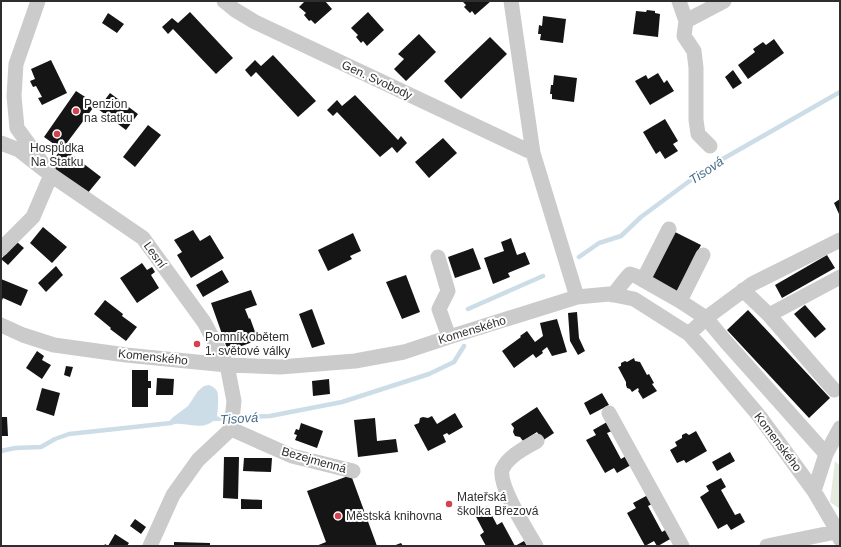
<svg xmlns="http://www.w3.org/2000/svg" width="841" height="547" font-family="Arial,sans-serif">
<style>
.green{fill:#e4eadd}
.water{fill:#ccdde8}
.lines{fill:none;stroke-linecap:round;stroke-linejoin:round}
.stream{stroke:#ccdde8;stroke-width:4.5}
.building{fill:#151515}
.minor{stroke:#cbcbcb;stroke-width:15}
.poi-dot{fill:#d1444e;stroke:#fff;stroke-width:1.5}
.labels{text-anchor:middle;stroke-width:4;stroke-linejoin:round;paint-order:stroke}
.street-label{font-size:12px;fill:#2e2e2e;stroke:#fff}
.poi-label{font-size:12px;fill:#2e2e2e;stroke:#fff;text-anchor:start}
.water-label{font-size:13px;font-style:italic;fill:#456d87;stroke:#fff}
</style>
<rect width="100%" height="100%" fill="#fff"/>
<path class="green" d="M835 461 840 466V509L830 502Z"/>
<path class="water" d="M209 385C212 386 215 388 217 391 219 395 218 411 217 416 215 419 212 423 208 424 200 428 189 424 180 424 176 423 172 425 168 425L167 424 172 418 188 406 198 391 204 386Z"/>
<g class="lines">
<path class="stream" d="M579 257 599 243 621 236 641 217 707 168 840 92
M468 309 543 276
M210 419 270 416 342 402 429 374 454 362 464 346
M1 451 15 448 41 447 55 439 69 434 171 423"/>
</g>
<path class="building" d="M305 1H325L332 9 315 24 311 20 309 21 304 15 306 13 299 7Z
M462 1H491L475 15 472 11 470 13 464 7 466 5Z
M647 10 655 11V13L660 14 658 37 633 34 636 11 646 12Z
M190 12 233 58 216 74 173 29 168 34 162 27 172 18 178 23Z
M368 12 384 30 367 46 363 41 361 43 356 37 358 35 351 28Z
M108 13 124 24 117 33 102 23Z
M543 16 566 19 563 43 540 40 541 34H538L539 25 542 26Z
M419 34 436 52 406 81 394 69 404 59 398 54Z
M490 37 507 54 461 99 444 81Z
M774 39 784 53 748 79 738 65 755 52 753 49 763 42 766 45Z
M273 55 316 101 298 117 256 72 251 77 245 70 255 60 261 66Z
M51 60 67 93 42 105 38 98 42 97 36 86 33 87 30 81 35 79 31 69Z
M733 70 742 83 733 89 725 77Z
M658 73 664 83 667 80 674 91 650 105 635 81 646 75 648 79Z
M554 75 577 78 574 102 552 99V94H550L551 85H553Z
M76 91 96 104 63 148 101 177 87 194 50 165 61 149 44 137Z
M110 93 138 114 126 130 98 109Z
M355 95 398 140 401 136 407 143 397 153 392 147 380 157 337 112 333 116 327 110 337 100 342 106Z
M665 119 678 141 673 144 678 151 665 159 660 151 656 154 643 132Z
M148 125 161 135 135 167 123 157Z
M443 138 457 153 429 178 415 162Z
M840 199V213L839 214 834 203Z
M43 227 67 247 52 263 30 243Z
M193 230 200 241 210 235 224 258 191 278 177 255 182 252 174 240Z
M675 232 701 245 676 293 650 279Z
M353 233 361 251 350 256 352 259 328 271 318 250Z
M511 238 517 255 525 252 530 264 508 273 510 277 493 284 484 258 504 251 501 242Z
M17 242 24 248 8 265 1 259Z
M473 248 481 269 455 278 448 257Z
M827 255 835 268 782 298 775 285Z
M142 263 147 270 152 267 155 272 151 275 159 288 137 303 120 278Z
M56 266 63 275 46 292 38 283Z
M222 270 229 282 203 297 196 285Z
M406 275 420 312 402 319 386 282Z
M1 279 28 290 21 306 3 298 1 303Z
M251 290 257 305 245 309 249 319 250 318 258 340 228 351 211 303Z
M105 300 123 314 122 316 137 327 126 341 110 329 111 328 94 314Z
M805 305 826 329 815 338 794 314Z
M312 309 325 344 312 348 299 314Z
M748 310 830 398 809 418 727 330Z
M577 312 579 338 585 351 578 355 570 341 568 313Z
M557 319 567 352 552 356 547 347 542 351 543 353 536 358 533 354 514 368 502 351 521 337 520 336 527 331 535 342 543 336 540 323Z
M37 351 44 356 42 360 51 365 42 379 26 368Z
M634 358 635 361 640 362 647 375 649 374 654 383 652 384 657 391 643 399 638 391 639 390 638 388 632 392 630 389 627 388 626 385V382L618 367 621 366V363L625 361 627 362Z
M66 366 73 367 70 377 64 375Z
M132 370H148V381H151V388H148V407H132Z
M157 378 174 379 173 395H156Z
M329 379 330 394 313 396 312 381Z
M42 388 60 393 54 416 36 410Z
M602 393 609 405 590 415 584 403Z
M537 407 554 433 542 441 537 432 523 441 520 437 515 436 513 432 514 428 511 424Z
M455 413 463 427 449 435 447 433 443 435 446 442 428 451 414 425 419 423 420 418 423 417 428 418 432 416 437 424Z
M1 417H7L8 436H1Z
M375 418 377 441 396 439 398 452 358 457 354 420Z
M607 422 612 431 607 433 621 459 626 456 631 465 617 473 614 468 605 473 586 440 596 435 593 430Z
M301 423 323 431 317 448 295 440 297 435 294 434 296 429 299 430Z
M696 431 707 451 686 463 684 460 677 463 670 450 677 446 675 442 682 438V435L686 433 689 435Z
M730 452 735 461 717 471 712 462Z
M224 457H239L238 499 223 498Z
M244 458H272L271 472 243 471Z
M351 475 377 546H316L326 542 307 491Z
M721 478 726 487 721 490 735 515 740 513 745 522 731 530 727 524 718 529 700 497 709 491 706 486Z
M648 495 652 504 648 506 662 532 667 529 672 538 658 546H657L654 541 645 546 627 513 636 508 633 503Z
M241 499 262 500V509H241Z
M487 506 497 525 502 522 515 546 524 541 527 546H486L480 535 484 532 474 513Z
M135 519 146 527 141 534 130 526Z
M115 534 129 543 127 546H104L105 544 108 546Z
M174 542 210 543V546H174Z
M401 543 403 546H393Z"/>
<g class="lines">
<path class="minor" d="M38 1 16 64 14 96 17 128 51 175 143 238 204 322 227 365 234 401 231 429 198 460 173 495 150 546
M224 1 235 10 255 22 533 153
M511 1 533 153 577 297
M679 1 686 21 724 1
M686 21 684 36 694 51 696 68V120L698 134 710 146
M1 143 19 150 51 175 33 217 1 249
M438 257 448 291 439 309 449 337
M643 280 669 229
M743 290 769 315 834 390
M613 295 624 281 630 274 636 276 680 301 703 255
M680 301 706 318 689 334
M769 315 840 277
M1 325 23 335 54 345 126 355 227 365 280 367 355 361 404 352 449 337 577 297 609 294 634 299 689 334 706 353 760 417 814 491 838 532 840 539
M609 413 682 546
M231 429 292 456 353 471
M826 454 840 428
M814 491 826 454 726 342 706 318 752 284 840 240
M536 546C527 530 499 488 502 470 503 468 505 464 507 462 514 453 527 447 537 441
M767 546 840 531"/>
</g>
<g class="poi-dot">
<circle cx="76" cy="111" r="4"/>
<circle cx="57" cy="134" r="4"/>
<circle cx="197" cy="344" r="4"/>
<circle cx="449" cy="504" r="4"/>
<circle cx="338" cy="516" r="4"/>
</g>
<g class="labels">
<g class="street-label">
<text transform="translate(377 80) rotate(25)" y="4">Gen. Svobody</text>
<text transform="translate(155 255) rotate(54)" y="4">Lesní</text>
<text transform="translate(472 330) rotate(-17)" y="4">Komenského</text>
<text transform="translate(153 357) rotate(6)" y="4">Komenského</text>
<text transform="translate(778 442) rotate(53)" y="4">Komenského</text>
<text transform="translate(314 460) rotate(16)" y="4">Bezejmenná</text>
</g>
<g class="poi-label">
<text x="84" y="108">Penzion<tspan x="84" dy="14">na statku</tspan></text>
<text x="57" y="152" text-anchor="middle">Hospůdka<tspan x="57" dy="14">Na Statku</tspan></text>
<text x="205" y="341">Pomník obětem<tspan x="205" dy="14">1. světové války</tspan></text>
<text x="457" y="501">Mateřská<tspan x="457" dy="14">školka Březová</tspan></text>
<text x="346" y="520">Městská knihovna</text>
</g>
<g class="water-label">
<text transform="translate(706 170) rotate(-34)" y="5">Tisová</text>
<text transform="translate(239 418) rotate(-4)" y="5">Tisová</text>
</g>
</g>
<rect width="841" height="547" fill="none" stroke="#2e2e2e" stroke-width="4"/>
</svg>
